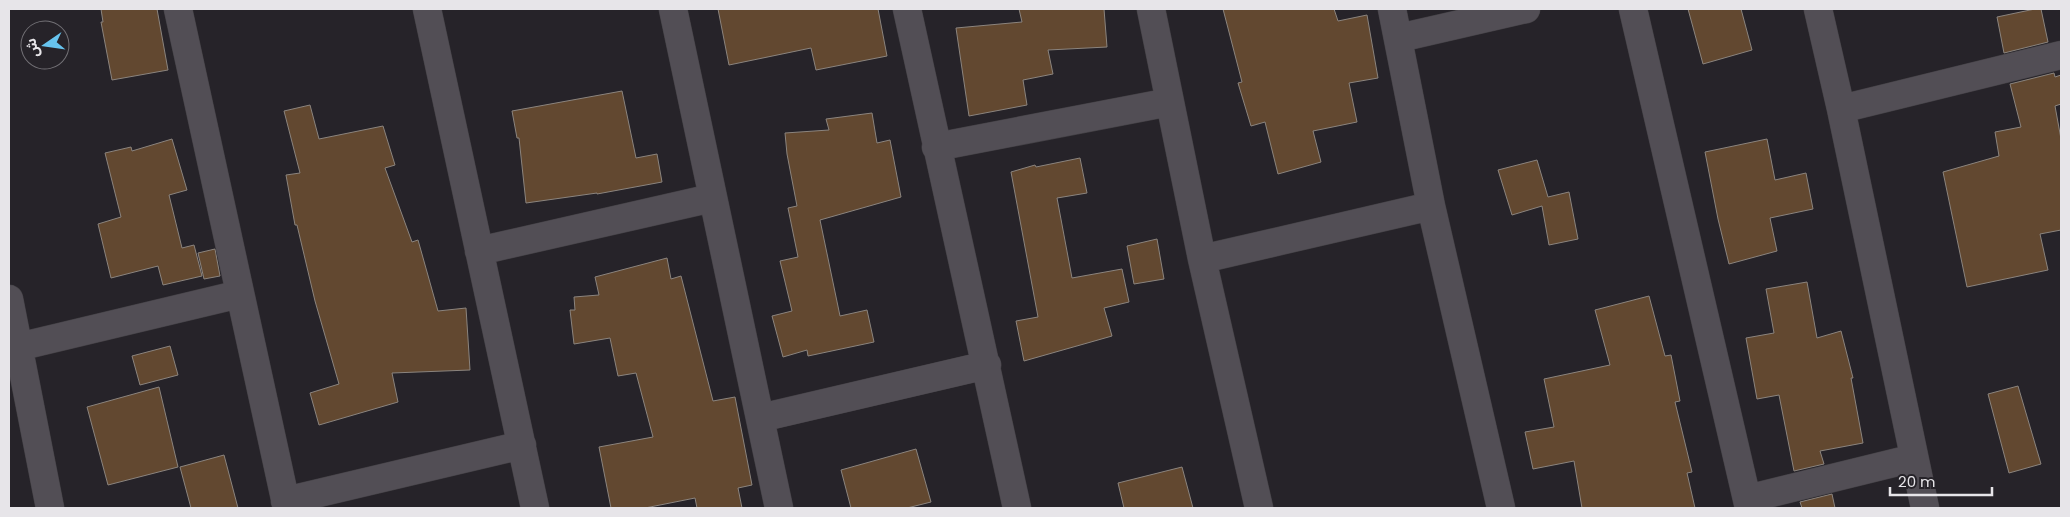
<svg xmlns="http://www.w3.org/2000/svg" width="2070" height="517" font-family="Poppins,'Noto Sans Arabic',sans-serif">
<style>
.building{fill:#624830;stroke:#8b847e}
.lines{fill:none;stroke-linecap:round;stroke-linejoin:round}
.minor-casing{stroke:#434045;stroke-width:29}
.minor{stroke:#524e55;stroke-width:28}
</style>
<rect width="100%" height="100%" fill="#262329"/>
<path class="building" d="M101 9H157L168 70 112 80 101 22H103Z
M718 9H878L887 56 816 70 811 48 729 65Z
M1019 9H1104L1107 47 1048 50 1053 74 1023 80 1027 105 969 116 956 28 1022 22Z
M1223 9H1334L1338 21 1367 15 1378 78 1349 83 1357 122 1313 131 1321 162 1278 174 1265 122 1251 126 1238 83 1242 82Z
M1688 9H1741L1752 50 1703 64Z
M2035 9H2041L2048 42 2004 53 1997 17Z
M2054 73 2055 77 2061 75V104L2055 106 2061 139V230L2040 234 2048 270 1967 287 1943 172 1999 156 1995 132 2021 127 2010 84Z
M622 91 636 158 657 154 662 182 597 194V193L526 203 519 138H517L512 111Z
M310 105 319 139 383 126 395 165 385 168 412 242 418 240 438 311 466 308 470 370 392 373 398 402 319 425 310 393 339 384 315 301 297 225H295L286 175 300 173 284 111Z
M872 113 877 143 890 140 901 197 820 220 840 316 867 310 874 342 808 356 807 350 783 357 772 316 792 311 780 261 798 257 788 208 797 206 787 154 785 133 829 130 826 119Z
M172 139 187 190 169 195 182 248 194 245 202 276 163 285 158 266 111 278 98 224 121 217 105 153 131 147 132 151Z
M1767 139 1775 180 1806 173 1813 209 1770 218 1777 251 1729 264 1718 219 1705 152Z
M1080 158 1087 193 1057 198 1072 278 1122 269 1129 302 1104 308 1112 336 1024 361 1016 321 1038 317 1011 172 1035 165 1036 167Z
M1537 160 1548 197 1569 192 1578 239 1549 245 1542 206 1512 215 1498 170Z
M1157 239 1164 279 1134 284 1127 246Z
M215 249 220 276 204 279 198 253Z
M667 258 671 279 681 276 713 401 735 397 752 485 738 488 742 508H697L695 498 645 508H611L599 447 653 437 636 373 618 376 610 338 574 344 570 310H575L574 297 599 295 595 277Z
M1807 282 1817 338 1841 331 1853 378H1851L1863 443 1820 451 1824 464 1794 471 1779 395 1757 399 1746 338 1774 333 1766 289Z
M1649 296 1665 356 1671 355 1680 401 1675 402 1692 472 1687 473 1695 508H1582L1574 461 1533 469 1525 432 1554 427 1544 379 1610 365 1595 310Z
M170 346 178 375 140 385 132 356Z
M2018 386 2041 464 2009 473 1988 394Z
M159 387 178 467 108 485 87 407Z
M916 449 931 502 907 508H851L841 470Z
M224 455 238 508H191L180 467Z
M1182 467 1193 508H1124L1118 483Z
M1832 494 1835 508H1802L1800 502Z"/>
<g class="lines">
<g class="minor-casing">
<path id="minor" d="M178 9 287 508
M427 9 535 508
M673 9 779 508
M907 9 1017 508
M1151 9 1202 259 1259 508
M1392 9 1431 206 1501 508
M1633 9 1749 508
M1818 9 1841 109 1925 508
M1399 38 1526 9
M1841 109 2061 55
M936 147 1170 102
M479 251 712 198
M1202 259 1431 206
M9 299 50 508
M18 347 240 294
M760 418 987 365
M1747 499 1914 458
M285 501 522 445"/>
</g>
<use href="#minor" class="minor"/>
</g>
<rect width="2070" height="517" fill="none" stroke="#e7e5e9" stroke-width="20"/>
<g transform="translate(45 45) rotate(257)"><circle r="24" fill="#262329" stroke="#737176"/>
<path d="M0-4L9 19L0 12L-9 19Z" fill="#67c4ef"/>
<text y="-8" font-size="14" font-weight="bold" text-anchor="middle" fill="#e7e5e9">ش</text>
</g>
<path d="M1890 487v8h102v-8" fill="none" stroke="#e7e5e9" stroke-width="2.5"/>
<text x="1898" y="487" font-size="15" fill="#e7e5e9" stroke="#262329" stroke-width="4" paint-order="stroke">20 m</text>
</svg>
